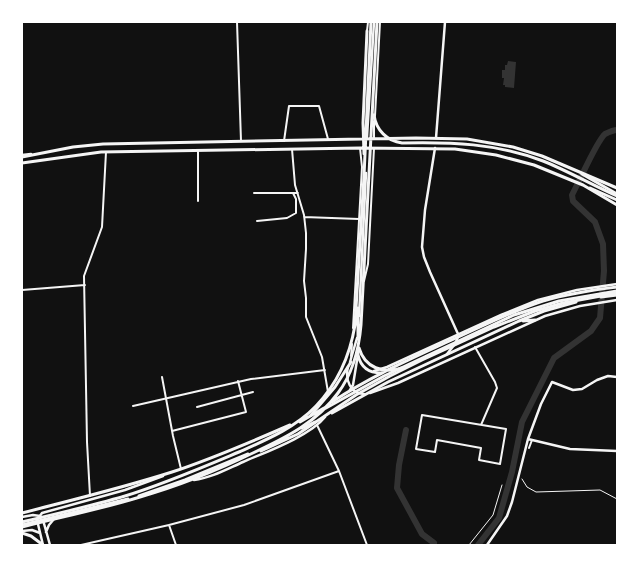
<svg xmlns="http://www.w3.org/2000/svg" width="639" height="567" font-family="Lato,sans-serif">
<style>
.water{fill:#333}
.lines{fill:none;stroke-linecap:round;stroke-linejoin:round}
.river{stroke:#333;stroke-width:6}
.service{stroke:#f5f5f5;stroke-width:1}
.minor{stroke:#f5f5f5;stroke-width:2}
.tertiary{stroke:#f5f5f5;stroke-width:2.5}
.secondary{stroke:#f5f5f5;stroke-width:2.5}
.primary{stroke:#f5f5f5;stroke-width:3}
.trunk{stroke:#f5f5f5;stroke-width:3}
</style>
<rect width="100%" height="100%" fill="#111"/>
<path class="water" d="M508 61 516 62 514 88 505 87V85H503L504 78H502V70H505V65H507Z"/>
<g class="lines">
<path class="river" d="M579 181C584 171 598 140 605 134 609 132 613 130 617 130
M406 430 399 465 397 488 422 534 434 543
M478 545 499 518 512 472 522 422 554 358 591 331 600 318 604 271 603 244 595 222 573 201 572 195 577 185"/>
<path class="service" d="M522 479 527 487 536 492 600 490 617 499
M469 545 493 515 502 485"/>
<path class="minor" d="M237 22 241 141
M367 31 368 22
M375 116 380 22
M374 138V121
M284 141 289 106H319L328 139
M292 149 295 185 304 215 306 233V249L304 281 306 298V317L322 357 328 392
M254 193H298
M198 201V151
M304 217 359 219
M257 221 287 218 296 213V199L293 193
M364 281 368 264 374 148
M22 290 85 285
M353 328 362 167 360 148
M475 347 495 382 497 388 481 425
M351 356 352 344
M162 377 173 436 181 469
M133 406 251 379 325 370
M197 407 253 392
M422 415 506 429 500 464 479 460 481 448 437 440 435 452 416 449Z
M317 425 339 471 367 545
M172 431 246 412 238 381
M529 448 532 440
M90 496 87 442 84 276 102 227 106 152
M169 525 176 545
M81 545 169 525 244 505 339 471"/>
<path class="tertiary" d="M436 138 445 22
M435 148 425 210 422 247 424 257 430 272 458 334
M22 155 31 154
M447 354 455 344 458 337
M374 371 387 367 501 315 538 300 577 290 617 284
M370 393 398 383 545 316 580 306 617 300
M528 439 570 449 617 451
M194 480C211 478 227 469 243 462 266 452 310 436 325 417
M487 545 507 516 512 502 528 439 541 404 552 382 573 390 582 389 597 380 608 376 617 377"/>
<path class="secondary" d="M367 137 374 22
M359 316 366 173
M350 362 357 338
M348 367C345 379 350 394 364 394
M350 390 353 385 359 348
M22 517 33 515 40 516
M43 520 50 545
M22 531 32 530 40 533
M46 532 49 525 54 519
M43 545 37 520 42 513 125 490 163 476"/>
<path class="primary" d="M582 174 617 194
M590 188 617 200
M601 297 617 295
M523 321 535 320
M358 355C361 368 369 373 381 373
M326 408 384 376 514 315 559 301 617 291
M332 413 388 382 519 321 544 311 576 302
M311 415 335 387 351 362
M302 428 315 422
M139 496 185 480 248 454
M22 513C72 500 122 488 172 472 212 459 251 442 290 425
M22 525 128 499"/>
<path class="trunk" d="M374 115C376 130 387 141 402 143 452 142 495 143 543 161 568 171 592 185 617 196
M364 154 363 123 367 31
M22 157 73 147 103 144 416 138 467 139 513 147 542 156 617 188
M22 163 101 152 360 148 455 149 496 155 534 165 583 185 617 205
M358 308V339
M359 348C365 368 383 374 402 368
M332 402C368 378 406 361 445 343 477 329 509 312 543 301 567 294 592 290 617 287
M300 422 324 408
M261 451 298 434 356 395 390 376 422 360 494 327 535 311 563 303 617 293
M22 522C56 514 91 506 125 496 164 484 201 468 239 452 266 440 295 428 316 406 337 384 350 355 355 325L364 176 371 22
M22 527C61 517 101 509 140 497 179 486 218 470 255 452 287 437 317 422 338 393 353 373 359 349 361 325L377 22
M22 533 31 536 43 545"/>
</g>
<rect width="639" height="567" fill="none" stroke="#ffffff" stroke-width="46"/>
</svg>
